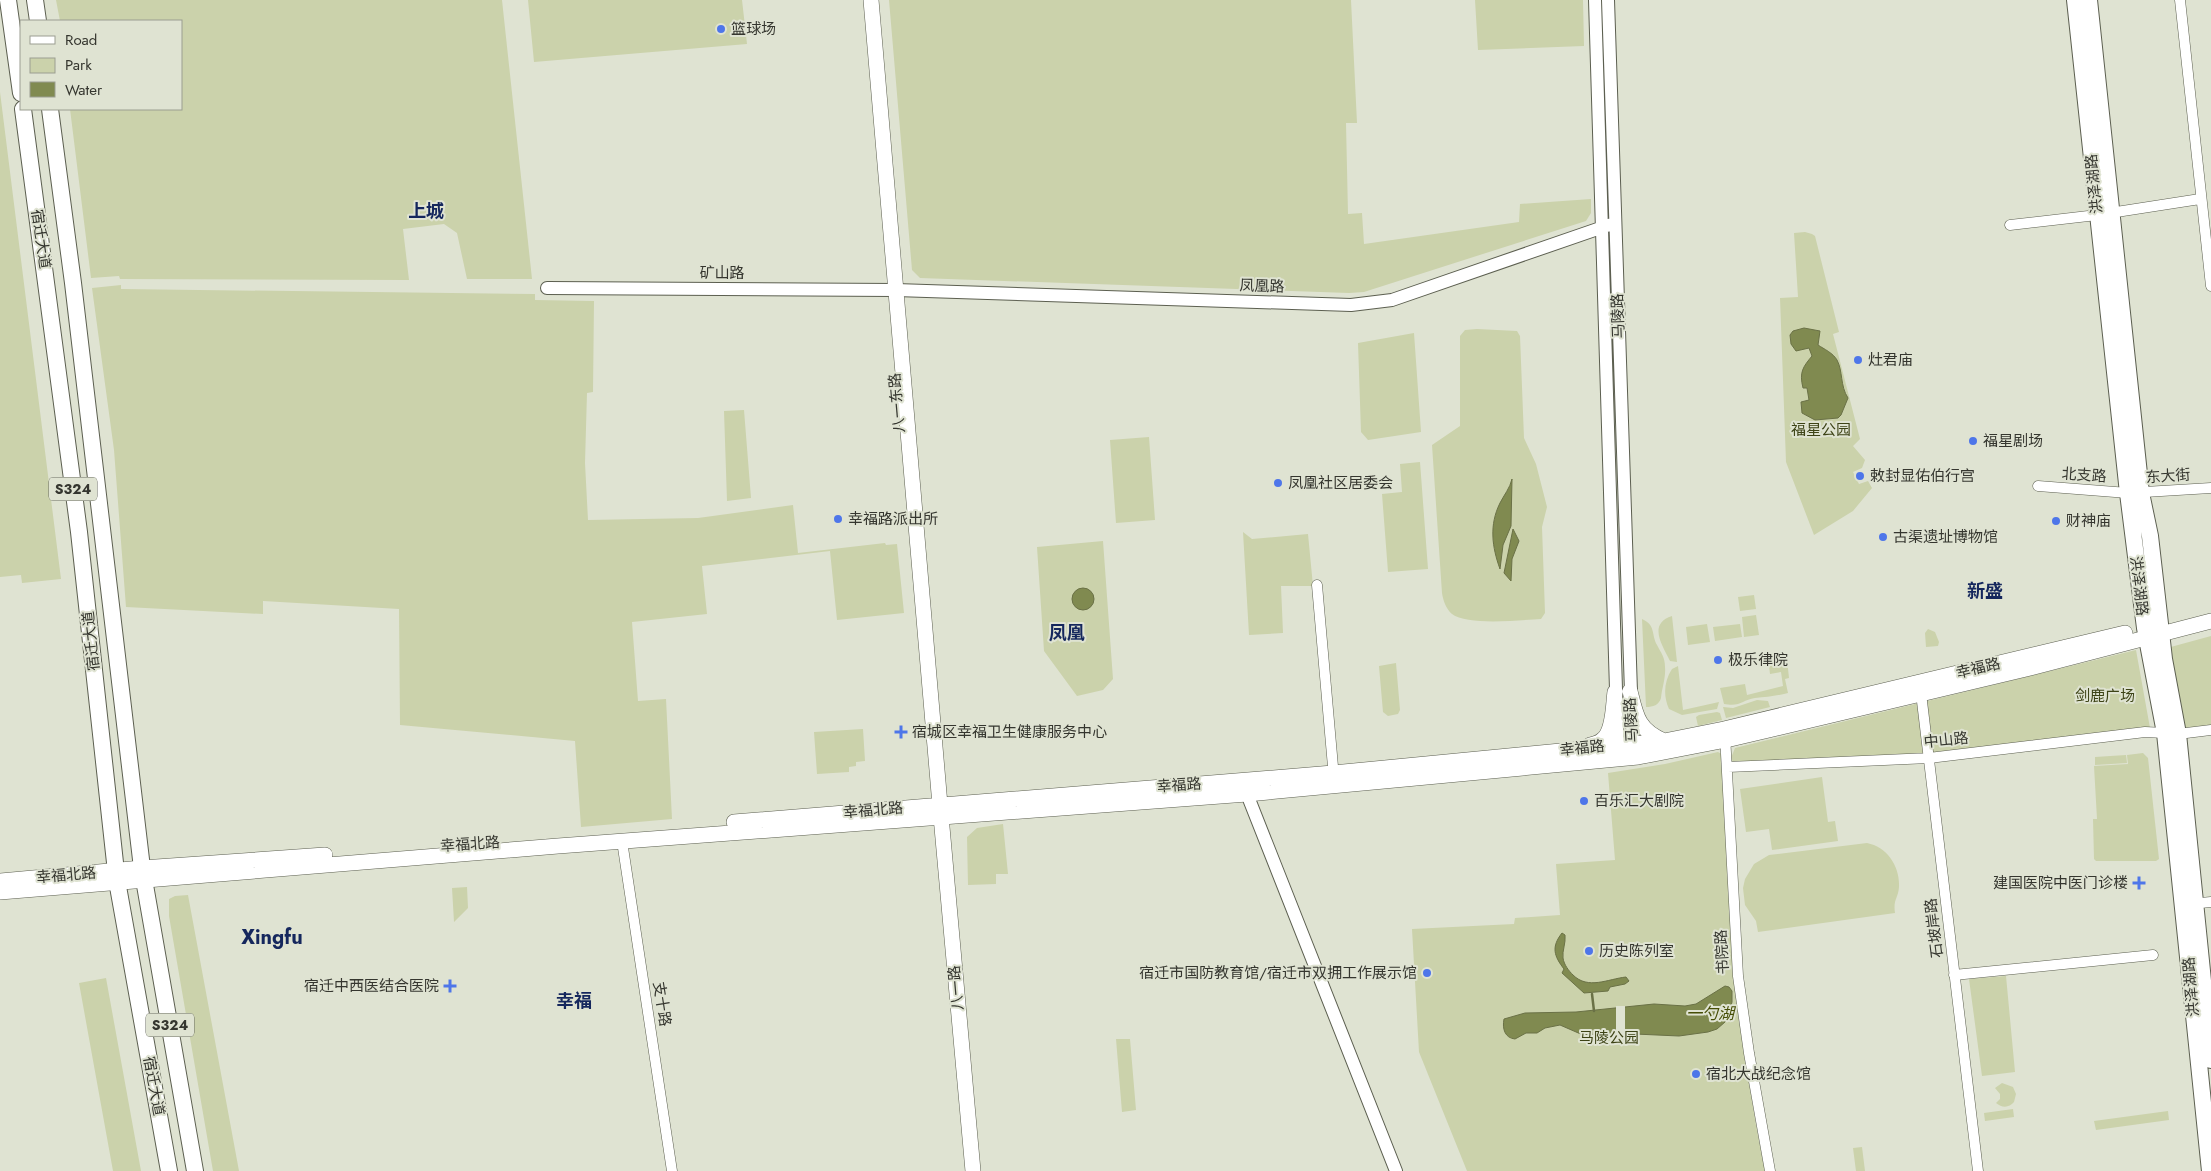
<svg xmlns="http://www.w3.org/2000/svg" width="2211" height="1171" font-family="Jost,'Noto Sans SC',sans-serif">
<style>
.green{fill:#cbd2ab}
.water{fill:#808a50;stroke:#6a7146}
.pier{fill:#dfe3d2}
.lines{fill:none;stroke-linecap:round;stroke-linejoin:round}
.stream{stroke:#6a7146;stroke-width:2.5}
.minor-casing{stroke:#5c5f50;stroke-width:11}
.tertiary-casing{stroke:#5c5f50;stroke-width:14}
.secondary-casing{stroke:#5c5f50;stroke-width:16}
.primary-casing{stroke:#5c5f50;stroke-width:18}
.minor{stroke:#fff;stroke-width:10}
.tertiary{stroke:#fff;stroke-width:12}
.secondary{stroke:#fff;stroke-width:15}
.primary{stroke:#fff;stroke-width:16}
.poi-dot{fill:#4e76e9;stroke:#dfe3d2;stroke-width:2}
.labels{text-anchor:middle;stroke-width:4;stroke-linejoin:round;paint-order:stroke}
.shield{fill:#dfe3d2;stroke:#686a60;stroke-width:1}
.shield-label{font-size:14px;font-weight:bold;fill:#35362f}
.poi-label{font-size:15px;fill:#35362f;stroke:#dfe3d2;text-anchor:start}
.street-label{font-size:15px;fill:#35362f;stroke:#dfe3d2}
.park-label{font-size:15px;fill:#3d4316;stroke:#dfe3d2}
.water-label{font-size:16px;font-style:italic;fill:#464e06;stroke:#dfe3d2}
.quarter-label{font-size:18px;font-weight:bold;fill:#15275d;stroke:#dfe3d2}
.district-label{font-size:20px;font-weight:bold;fill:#15275d;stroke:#dfe3d2}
</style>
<rect width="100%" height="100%" fill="#dfe3d2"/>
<path class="green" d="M56 0H502L532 279H467L457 233 444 224 403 229 409 280 120 279 119 276 91 278 70 109H181V21H60Z
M528 0H742L747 44 534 62Z
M889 0H1351L1357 123H1346L1348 214 1362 213 1364 244 1519 222 1520 204 1591 199V213L1586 221 1364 292 1349 293 920 278 912 270Z
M1475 0H1583L1584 46 1478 50Z
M0 92 61 579 22 583 21 575 0 577Z
M1805 232 1812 234 1815 236 1839 332 1833 334 1860 439 1853 446 1865 460 1862 468 1853 472 1859 484 1868 481 1872 488 1853 511 1814 535 1786 462 1780 298 1798 297 1794 233Z
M121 285V289L535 294V300L594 301 593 392 587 393 585 463 588 520 698 518 793 505 798 553 885 543 886 545 897 544 904 613 837 620 830 551 702 566 707 614 632 622 638 701 666 699 672 819 581 827 575 741 400 725 399 609 263 601V614L126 607 114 450 92 288Z
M1477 329 1517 331 1520 336 1524 438 1536 464 1547 507 1542 527 1545 613 1541 619C1521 620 1467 626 1452 614 1446 609 1443 600 1442 593L1432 445 1460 426V336L1465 330Z
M1414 333 1421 432 1368 440 1361 432 1358 343Z
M744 410 751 498 727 501 724 411Z
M1149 437 1155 520 1116 523 1110 440Z
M1420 462 1428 569 1388 572 1382 494 1402 492 1400 464Z
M1243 532 1252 539 1308 534 1313 586H1281L1283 633 1249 635Z
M1103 541 1113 679 1103 690 1077 696 1044 651 1037 547Z
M1754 595 1756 609 1740 611 1738 597Z
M1756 615 1759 635 1744 637 1742 617Z
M1672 616 1677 662 1670 661C1663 646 1647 624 1672 616Z
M1642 619C1656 625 1651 634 1657 645 1661 653 1665 657 1665 667 1666 677 1662 688 1661 698 1659 705 1653 707 1646 707Z
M1707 624 1710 642 1688 645 1686 627Z
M1740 624 1742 637 1715 641 1713 627Z
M1928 629 1935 632 1939 642 1938 646 1926 647 1925 633Z
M2211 636V727L2184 730 2167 648Z
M2136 650 2150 728 1922 756 1733 762 1731 758 1735 748Z
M1773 656 1774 661 1787 659 1789 678 1785 679 1788 693C1776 696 1767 697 1755 698 1742 700 1741 707 1724 704L1720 688 1745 684 1747 695 1783 686 1781 672 1770 674 1768 657Z
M1396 663 1400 710 1398 714 1388 716 1383 712 1379 666Z
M1678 666 1683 710 1719 702 1717 709 1682 715 1669 709C1663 696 1664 681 1672 669Z
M1757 700 1768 701 1770 707 1726 718 1723 707 1733 708Z
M1717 712 1720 713 1722 720 1698 726 1696 717 1699 715Z
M863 729 865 761 856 762V766L849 767V772L817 774 814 732Z
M1718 752 1723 755 1741 1033 1756 1125 1765 1171H1467L1419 1052 1412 929 1514 924 1515 918 1560 915 1556 864 1615 860 1608 773 1665 764Z
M2143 753 2148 758 2159 859 2156 861H2096L2094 859 2093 819H2097L2094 766 2128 764 2127 755Z
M2126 755 2127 763 2095 765V757Z
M1822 777 1828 822 1835 821 1838 841 1772 850 1769 829 1746 832 1740 789Z
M1003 824 1008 874H996V884L968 885 967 837 977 828Z
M1867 843C1887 847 1900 866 1899 887 1898 899 1893 899 1895 913L1758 932 1756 921 1745 905 1743 888 1745 879 1754 864 1769 855Z
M467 887 468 908 454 922 452 888Z
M188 895 239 1171H213L169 916V899L175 896Z
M2006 976 2015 1072 1982 1076 1969 979Z
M106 978 139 1160 141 1171H113L79 983Z
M1116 1039H1130L1136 1110 1122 1112Z
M2002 1083 2013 1087 2016 1094 2014 1102C2009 1108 2002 1108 1996 1103L2000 1099V1094L1995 1088Z
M2013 1109 2014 1117 1985 1121 1984 1113Z
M2168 1111 2169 1120 2096 1130 2094 1121Z
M1862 1147 1865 1171H1856L1853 1148Z"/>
<path class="water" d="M1804 328 1820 331 1818 345C1824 349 1833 353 1837 360 1843 371 1840 386 1848 398L1841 415 1838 418 1815 420 1802 413 1801 402 1809 400 1807 388H1803C1799 372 1803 367 1812 356L1809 348 1796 351 1791 344 1790 335 1793 331Z
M1512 479 1511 526 1503 545 1500 569C1492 547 1489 525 1500 503 1504 495 1510 488 1512 479Z
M1513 529 1519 541 1512 559 1511 581 1504 573Z
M1072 599a11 11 0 1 1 22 0a11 11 0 1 1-22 0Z
M1562 933 1565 935C1566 943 1562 951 1563 958 1564 965 1569 971 1573 975 1588 990 1608 979 1626 977L1629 981 1625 984 1610 987 1608 991 1584 993 1562 973 1564 969C1554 956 1551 947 1562 933Z
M1725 986 1729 987 1732 991V1002L1729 1013 1725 1022 1717 1029 1708 1032 1679 1036 1613 1033 1583 1035 1560 1025 1545 1028 1537 1033H1526L1515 1039C1505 1038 1502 1029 1504 1019L1525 1013 1576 1012 1654 1004 1685 1006 1696 1004Z"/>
<path class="pier" d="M1616 1006H1625V1034H1616Z"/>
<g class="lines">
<path class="stream" d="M1592 994 1594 1011"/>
<g class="minor-casing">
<path id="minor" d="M2180 0 2211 286
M2010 225 2097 215 2200 199
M2038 486 2128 493 2211 488
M1317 585 1334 778
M1922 688 1921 693 1978 1171
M2178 734 2211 730
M1725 735 1738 976 1749 1053 1770 1171
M1728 767 1929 758 2145 732 2165 733
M622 841 672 1171
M2190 904 2211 902
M1954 975 2153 955"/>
</g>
<g class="tertiary-casing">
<path id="tertiary" d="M1595 0 1618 755
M1608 0 1633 752
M547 288 896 290 1351 305 1392 300 1615 223
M1247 794 1396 1171"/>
</g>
<g class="secondary-casing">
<path id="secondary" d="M871 0 940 805 973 1171
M1630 691C1636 716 1638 730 1664 741
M1590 745C1594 744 1599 743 1602 740 1614 732 1613 705 1615 692
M734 822 1333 773 1664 741 1724 729 2125 633
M0 881 142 868 325 855
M0 892 558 846 1247 794 1638 757 1726 740 2026 669 2211 621"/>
</g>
<g class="primary-casing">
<path id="primary" d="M8 0 21 93
M35 0 38 21
M2075 0 2128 493 2145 628 2165 733 2210 1171
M2089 0 2141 493 2150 536 2164 659 2178 734 2211 1060
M23 109 79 532 117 881 169 1171
M50 109 73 283 142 868 195 1171"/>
</g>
<use href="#minor" class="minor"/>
<use href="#tertiary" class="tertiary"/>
<use href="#secondary" class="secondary"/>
<use href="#primary" class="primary"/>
</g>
<g class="poi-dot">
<circle cx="721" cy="29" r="5"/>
<circle cx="1858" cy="360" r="5"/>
<circle cx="1973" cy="441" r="5"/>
<circle cx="1860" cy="476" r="5"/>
<circle cx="1278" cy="483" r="5"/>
<circle cx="838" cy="519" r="5"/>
<circle cx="2056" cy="521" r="5"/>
<circle cx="1883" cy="537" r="5"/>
<circle cx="1718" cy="660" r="5"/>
<path d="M898.5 724.5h5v5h5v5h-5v5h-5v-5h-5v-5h5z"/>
<circle cx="1584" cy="801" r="5"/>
<path d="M2136.5 875.5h5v5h5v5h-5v5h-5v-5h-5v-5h5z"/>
<circle cx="1589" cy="951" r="5"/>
<circle cx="1427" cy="973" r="5"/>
<path d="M447.5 978.5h5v5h5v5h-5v5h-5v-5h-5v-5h5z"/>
<circle cx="1696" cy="1074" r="5"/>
</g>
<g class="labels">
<g class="shield">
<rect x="49" y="477.5" width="48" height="23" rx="4"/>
<rect x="146" y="1013.5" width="48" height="23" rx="4"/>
</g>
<g class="shield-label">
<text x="73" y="494">S324</text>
<text x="170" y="1030">S324</text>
</g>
<g class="poi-label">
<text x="731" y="34">篮球场</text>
<text x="1868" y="365">灶君庙</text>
<text x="1983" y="446">福星剧场</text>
<text x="1870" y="481">敕封显佑伯行宫</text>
<text x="1288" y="488">凤凰社区居委会</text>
<text x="848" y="524">幸福路派出所</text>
<text x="2066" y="526">财神庙</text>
<text x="1893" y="542">古渠遗址博物馆</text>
<text x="1728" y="665">极乐律院</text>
<text x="912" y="737">宿城区幸福卫生健康服务中心</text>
<text x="1594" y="806">百乐汇大剧院</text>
<text x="2128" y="888" text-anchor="end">建国医院中医门诊楼</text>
<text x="1599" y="956">历史陈列室</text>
<text x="1417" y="978" text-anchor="end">宿迁市国防教育馆/宿迁市双拥工作展示馆</text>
<text x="439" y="991" text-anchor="end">宿迁中西医结合医院</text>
<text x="1706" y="1079">宿北大战纪念馆</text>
</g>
<g class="street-label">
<text transform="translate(2094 184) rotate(-96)" y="5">洪泽湖路</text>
<text transform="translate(41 239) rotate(82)" y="5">宿迁大道</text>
<text x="722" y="278">矿山路</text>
<text transform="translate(1262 286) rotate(2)" y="5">凤凰路</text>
<text transform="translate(1618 316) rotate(-92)" y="5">马陵路</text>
<text transform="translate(897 403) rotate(-95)" y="5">八一东路</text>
<text transform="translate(2084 475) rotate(4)" y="5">北支路</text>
<text transform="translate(2168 476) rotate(-4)" y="5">东大街</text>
<text transform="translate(2139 586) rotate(83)" y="5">洪泽湖路</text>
<text transform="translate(91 641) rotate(-96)" y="5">宿迁大道</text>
<text transform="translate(1978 668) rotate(-13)" y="5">幸福路</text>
<text transform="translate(1631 720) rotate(-93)" y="5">马陵路</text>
<text transform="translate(1946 740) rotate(-6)" y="5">中山路</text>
<text transform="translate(1582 748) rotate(-6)" y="5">幸福路</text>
<text transform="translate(1179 785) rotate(-4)" y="5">幸福路</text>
<text transform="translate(873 810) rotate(-5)" y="5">幸福北路</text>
<text transform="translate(470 844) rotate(-4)" y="5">幸福北路</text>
<text transform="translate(66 875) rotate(-5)" y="5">幸福北路</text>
<text transform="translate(1934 928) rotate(-97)" y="5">石坡岸路</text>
<text transform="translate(1722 952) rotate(-93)" y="5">书院路</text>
<text transform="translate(2191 987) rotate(-95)" y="5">洪泽湖路</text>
<text transform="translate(956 988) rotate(-95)" y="5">八一路</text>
<text transform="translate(662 1004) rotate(81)" y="5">支十路</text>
<text transform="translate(154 1086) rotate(80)" y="5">宿迁大道</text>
</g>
<g class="park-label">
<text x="1821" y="435">福星公园</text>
<text x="2105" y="701">剑鹿广场</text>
<text x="1609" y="1043">马陵公园</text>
</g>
<g class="water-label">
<text x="1710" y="1019">一勺湖</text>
</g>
<g class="quarter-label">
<text x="426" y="217">上城</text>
<text x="1985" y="597">新盛</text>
<text x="1067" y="639">凤凰</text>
<text x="574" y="1007">幸福</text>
</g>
<g class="district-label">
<text x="272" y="944">Xingfu</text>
</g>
</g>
<rect x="20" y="20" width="162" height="90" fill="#dfe3d2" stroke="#9b9e91"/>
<rect x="30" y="36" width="25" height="8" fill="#ffffff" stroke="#9b9e91"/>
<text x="65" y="45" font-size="15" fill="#35362f">Road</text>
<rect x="30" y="58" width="25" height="15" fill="#cbd2ab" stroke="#9b9e91"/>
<text x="65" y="70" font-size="15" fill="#35362f">Park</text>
<rect x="30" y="82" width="25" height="15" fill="#808a50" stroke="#9b9e91"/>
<text x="65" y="95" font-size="15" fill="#35362f">Water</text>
</svg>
